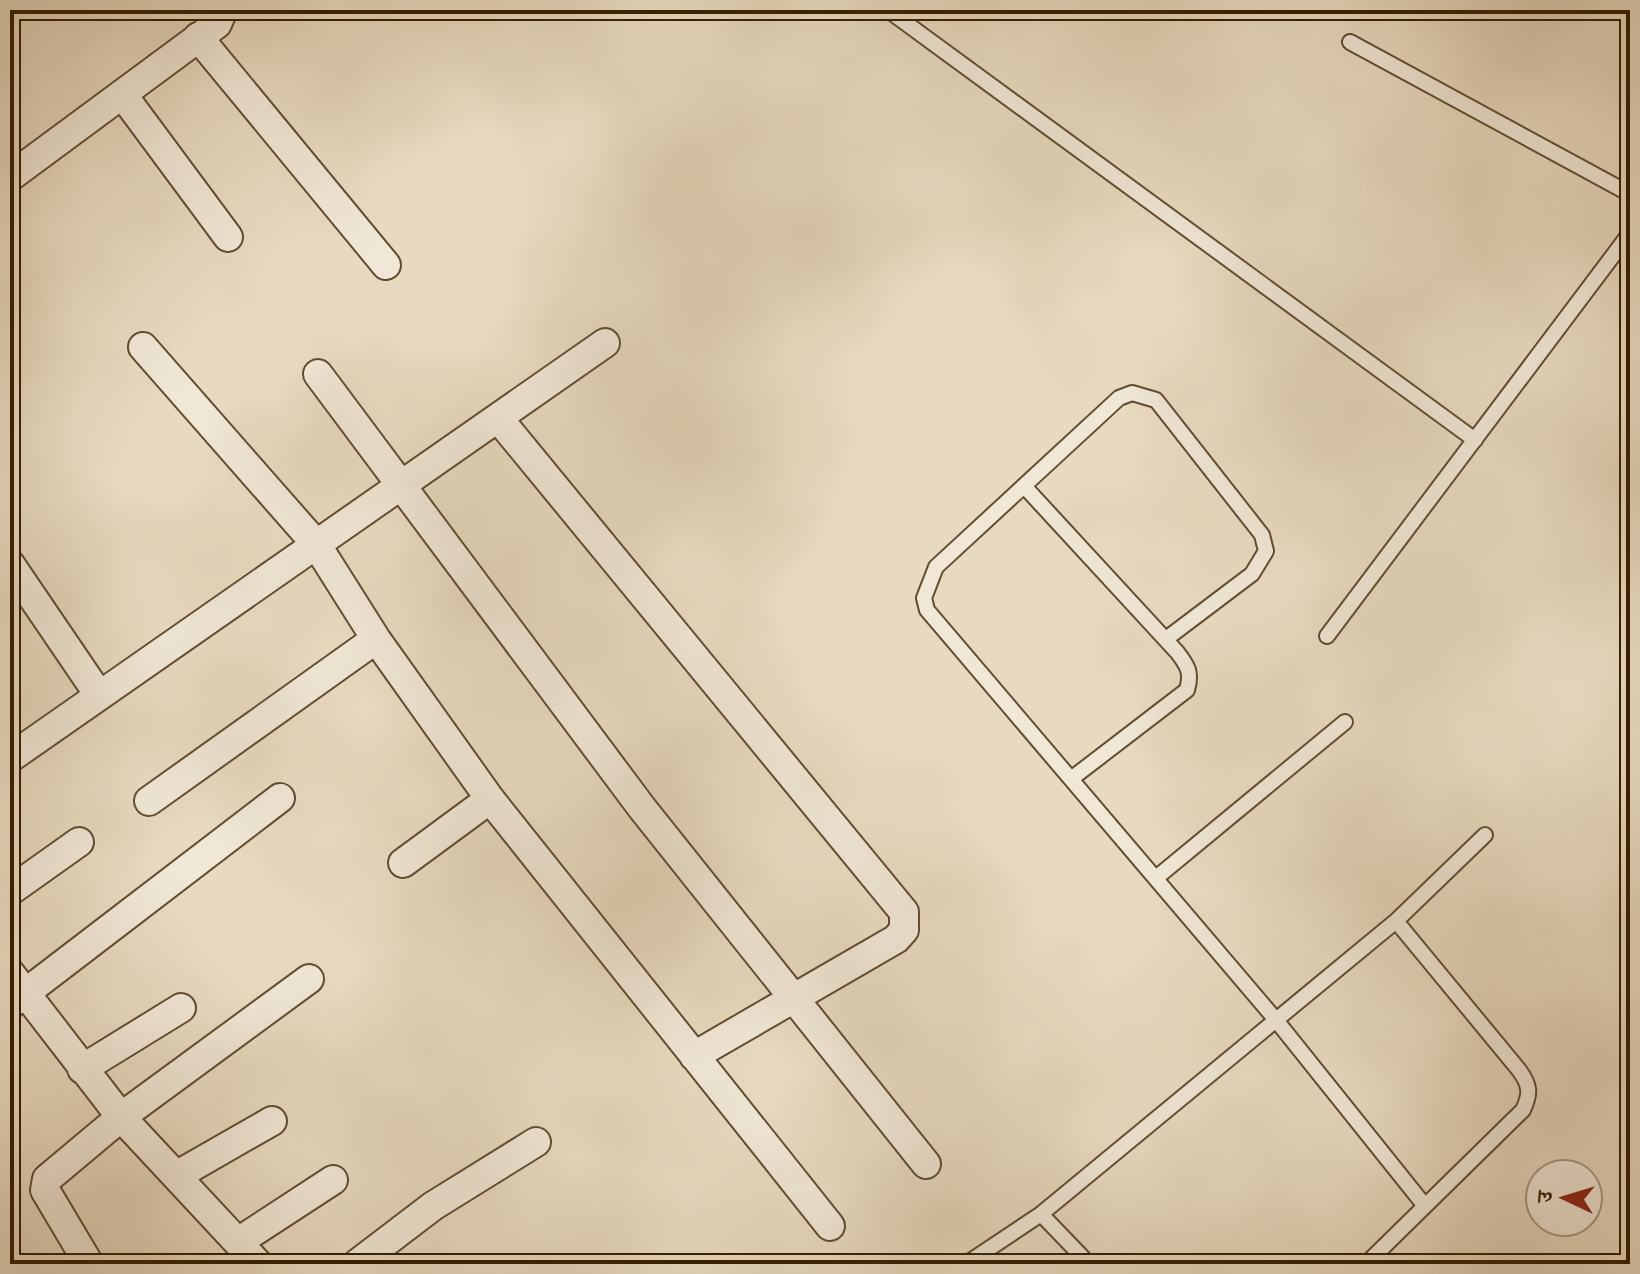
<svg xmlns="http://www.w3.org/2000/svg" width="1640" height="1274" font-family="'IM FELL DW Pica','Noto Serif Devanagari',serif">
<style>
.lines{fill:none;stroke-linecap:round;stroke-linejoin:round}
.service-casing{stroke:#614d30;stroke-width:18}
.minor-casing{stroke:#614d30;stroke-width:32}
.service{stroke:#f0e7d6;stroke-width:14}
.minor{stroke:#f0e7d6;stroke-width:28}
</style>
<rect width="100%" height="100%" fill="#e8dac0"/>
<filter id="stains"><feTurbulence type="fractalNoise" baseFrequency=".0025" numOctaves="4"/><feColorMatrix values="0 0 0 0 .2 0 0 0 0 .09 0 0 0 0 .02 0 0 0 .5 -.17"/></filter>
<radialGradient id="worn" r=".72"><stop offset=".6" stop-color="#630" stop-opacity="0"/><stop offset="1" stop-color="#630" stop-opacity=".3"/></radialGradient>
<g class="lines">
<g class="service-casing">
<path id="service" d="M888 10 1475 440
M1350 42 1630 194
M1024 486 1177 652C1188 666 1192 673 1187 690L1071 779
M1327 636 1630 233
M1166 639 1252 574 1266 551 1262 535 1156 400 1132 393 1119 398 936 567 924 598 927 610 1276 1020 1425 1206
M1156 878 1345 722
M1041 1214 1089 1264
M966 1264 1041 1214 1396 921 1485 835
M1366 1264 1523 1110C1531 1093 1530 1085 1519 1070L1396 921"/>
</g>
<g class="minor-casing">
<path id="minor" d="M198 37 386 265
M122 94 228 237
M10 177 217 24 223 10
M143 347 316 544 376 639 490 799 830 1226
M318 374 642 808 926 1164
M498 418 904 912V930L896 939 694 1056
M10 564 99 695
M10 758 605 343
M149 801 376 639
M403 863 490 799
M10 891 79 842
M10 973 121 1117 258 1264
M11 1004 280 798
M82 1069 181 1008
M176 1176 272 1121
M238 1242 333 1180
M89 1264 45 1190 47 1179 121 1117 309 979
M357 1264 433 1206 536 1142"/>
</g>
<use href="#service" class="service"/>
<use href="#minor" class="minor"/>
</g>
<rect width="1640" height="1274" fill="none" stroke="#e8dac0" stroke-width="40"/>
<rect x="12" y="12" width="1616" height="1250" fill="none" stroke="#341e00" stroke-width="4"/>
<rect x="20" y="20" width="1600" height="1234" fill="none" stroke="#341e00" stroke-width="2"/>
<g transform="translate(1564 1198) rotate(274)"><circle r="38" fill="#f0e7d6" stroke="#a59780" stroke-width="2"/>
<path d="M0-6L14 30L0 20L-14 30Z" fill="#8f2418"/>
<text y="-12" font-size="22" font-weight="bold" text-anchor="middle" fill="#341e00">उ</text>
</g>
<rect width="100%" height="100%" filter="url(#stains)"/>
<rect width="100%" height="100%" fill="url(#worn)"/>
</svg>
